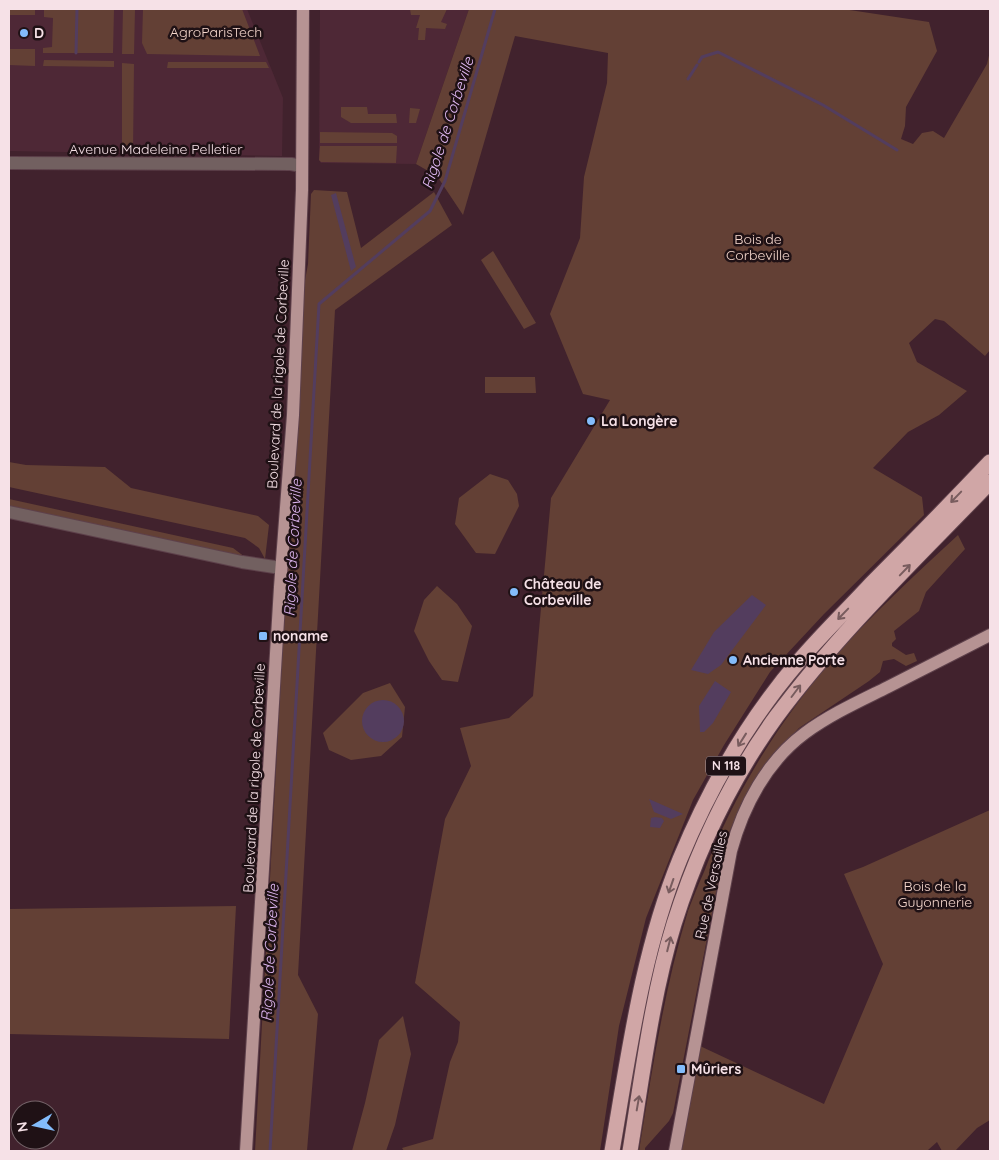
<svg xmlns="http://www.w3.org/2000/svg" width="999" height="1160" font-family="Quicksand,sans-serif">
<style>
.built{fill:#4e2836}
.green{fill:#634035}
.water{fill:#533d5e}
.lines{fill:none;stroke-linecap:round;stroke-linejoin:round}
.stream{stroke:#533d5e;stroke-width:3}
.minor-casing{stroke:#5e414b;stroke-width:14}
.major-casing{stroke:#5e414b;stroke-width:14}
.highway-casing{stroke:#5e414b;stroke-width:17}
.minor{stroke:#726060;stroke-width:12}
.major{stroke:#b69393;stroke-width:12}
.highway{stroke:#d0a6a6;stroke-width:15}
.oneway{stroke:#785c5e}
.poi-dot{fill:#83bcfb;stroke:#1f1115;stroke-width:2}
.labels{text-anchor:middle;stroke-width:5;stroke-linejoin:round;paint-order:stroke}
.shield{fill:#1f1115;stroke:#b6a3a8;stroke-width:1}
.shield-label{font-size:12px;font-weight:bold;fill:#f6e1e7}
.park-label{font-size:14px;fill:#f5d7cd;stroke:#1f1115}
.poi-label{font-size:14px;font-weight:bold;fill:#f6e1e7;stroke:#1f1115;text-anchor:start}
.street-label{font-size:14px;fill:#f6e1e7;stroke:#1f1115}
.water-label{font-size:15px;font-style:italic;fill:#e1b9f4;stroke:#1f1115}
</style>
<rect width="100%" height="100%" fill="#41222d"/>
<path class="built" d="M9 9H247L283 98 282 156 9 151Z
M320 9H469L416 164 321 163 319 160Z"/>
<path class="green" d="M9 9H35V15H9Z
M44 9H114L113 53H43V48L52 47 53 18 44 17Z
M123 9H135L134 54H122Z
M143 9H242L260 56 147 54 142 43Z
M410 9H447L441 22 447 24 445 29 426 28 425 40H418L419 28H416L420 15H411Z
M469 9H843L929 22 937 51 906 107 905 126 901 139 913 144 922 133 933 131 944 138 987 64 990 51V350L985 356 944 321 935 319 909 343 917 362 967 391 939 415 908 432 873 468 922 497 924 515 824 614 770 672 724 745 693 800 646 918 619 1026 600 1151H404L402 1148 433 1139 450 1062 458 1042 460 1022 415 983 445 819 471 766 460 728 509 718 533 696 551 498 610 400 583 394 550 314 580 238 584 177 607 83 608 53 515 36 463 215 437 176 416 164Z
M9 49H35V66L9 65Z
M44 60 114 61V67L43 66Z
M168 62H266L269 68H167Z
M122 63 134 64 133 151H122Z
M341 107H367L368 114H396L397 123H351L341 117Z
M410 108 420 109 416 123H409Z
M320 132 392 133 397 136V143H320Z
M320 146H397L396 163 321 162 319 160Z
M314 190 347 192 361 248 434 192 452 225 335 310 298 975 318 1014 307 1151H255L302 297 308 264 311 194Z
M493 251 536 323 524 329 481 260Z
M485 377H535L536 393H485Z
M9 462 26 465 105 467 131 488 258 516 269 525 265 559 259 548 245 538 9 487Z
M490 474 508 480 517 494 519 506 495 554 476 553 455 524 459 498Z
M9 499 233 548 245 557 9 507Z
M958 535 965 549 926 592 919 611 894 631 896 639 892 643V646L906 655 914 653 917 661 906 666 894 659 883 661 880 672 869 681 799 728 762 768 727 836 673 1113 669 1121 645 1148V1151H639C652 1071 664 989 688 911 693 898 698 885 704 872 734 794 778 723 832 660 871 615 915 575 958 535Z
M437 586 457 604 472 626 458 682 442 680 429 661 414 631 424 600Z
M390 683 405 707 402 737 381 756 351 760 329 750 323 733 363 693Z
M990 810V1120L977 1128 955 1151H942L937 1142 928 1150 924 1151H680L700 1046 824 1104 883 964 844 874 863 867Z
M236 906 229 1039 9 1034V909Z
M403 1016 411 1054 395 1125 386 1151H352L365 1103 379 1040Z"/>
<path class="water" d="M336 193 356 267 351 271 331 195Z
M752 595 766 605 721 665 708 674 691 670 714 632Z
M715 681 731 692 713 723 704 732H700L699 706Z
M362 721a21 21 0 1 1 42 0a21 21 0 1 1-42 0Z
M649 799 683 814 671 819 654 812Z
M655 817 662 818 664 821 660 828 650 827 651 818Z"/>
<g class="lines">
<path class="stream" d="M76 53 77 9
M699 62 702 57 718 52 823 105 897 150
M688 79 697 65
M270 1151 319 304 430 211 445 181 495 9"/>
<g class="minor-casing">
<path id="minor" d="M9 163 291 164 302 166
M9 512 242 562 281 568"/>
</g>
<g class="major-casing">
<path id="major" d="M246 1151 280 587 293 415 302 190 303 9
M675 1151 731 851C743 806 767 761 805 733 831 714 860 701 888 687 922 670 956 652 990 635"/>
</g>
<g class="highway-casing">
<path id="highway" d="M612 1151C629 1053 642 952 680 859 709 789 749 719 799 661 822 634 847 610 871 584 911 544 951 503 990 462
M630 1151C642 1078 652 995 674 924 697 851 731 779 776 717 840 631 917 558 990 482"/>
</g>
<use href="#minor" class="minor"/>
<use href="#major" class="major"/>
<use href="#highway" class="highway"/>
</g>
<defs><path id="oneway-shaft" d="M-6 0H5M1.5-3L5.5 0L1.5 3" fill="none" stroke-width="1.6" stroke-linecap="round" stroke-linejoin="round" transform="scale(1.25)"/></defs>
<g class="oneway">
<use href="#oneway-shaft" transform="translate(956 497) rotate(134)"/>
<use href="#oneway-shaft" transform="translate(905 570) rotate(-46)"/>
<use href="#oneway-shaft" transform="translate(843 614) rotate(134)"/>
<use href="#oneway-shaft" transform="translate(796 691) rotate(-53)"/>
<use href="#oneway-shaft" transform="translate(742 740) rotate(122)"/>
<use href="#oneway-shaft" transform="translate(671 886) rotate(109)"/>
<use href="#oneway-shaft" transform="translate(669 944) rotate(-76)"/>
<use href="#oneway-shaft" transform="translate(638 1103) rotate(-80)"/>
</g>
<g class="poi-dot">
<circle cx="24" cy="33" r="5"/>
<circle cx="591" cy="421" r="5"/>
<circle cx="514" cy="592" r="5"/>
<rect x="258" y="631" width="10" height="10" rx="2.5"/>
<circle cx="733" cy="660" r="5"/>
<rect x="676" y="1064" width="10" height="10" rx="2.5"/>
</g>
<g class="labels">
<rect class="shield" x="706" y="756.5" width="40" height="19" rx="4"/>
<g class="shield-label">
<text x="726" y="770">N 118</text>
</g>
<g class="park-label">
<text x="216" y="37">AgroParisTech</text>
<text x="758" y="244">Bois de<tspan x="758" dy="16">Corbeville</tspan></text>
<text x="935" y="891">Bois de la<tspan x="935" dy="16">Guyonnerie</tspan></text>
</g>
<g class="poi-label">
<text x="34" y="38">D</text>
<text x="601" y="426">La Longère</text>
<text x="524" y="589">Château de<tspan x="524" dy="16">Corbeville</tspan></text>
<text x="273" y="641">noname</text>
<text x="743" y="665">Ancienne Porte</text>
<text x="691" y="1074">Mûriers</text>
</g>
<g class="street-label">
<text x="156" y="154">Avenue Madeleine Pelletier</text>
<text transform="translate(278 374) rotate(-87)" y="5">Boulevard de la rigole de Corbeville</text>
<text transform="translate(254 778) rotate(-87)" y="5">Boulevard de la rigole de Corbeville</text>
<text transform="translate(711 885) rotate(-78)" y="5">Rue de Versailles</text>
</g>
<g class="water-label">
<text transform="translate(448 123) rotate(-72)" y="5">Rigole de Corbeville</text>
<text transform="translate(293 548) rotate(-87)" y="5">Rigole de Corbeville</text>
<text transform="translate(270 953) rotate(-87)" y="5">Rigole de Corbeville</text>
</g>
</g>
<rect width="999" height="1160" fill="none" stroke="#f6e1e7" stroke-width="20"/>
<g transform="translate(35 1125) rotate(261)"><circle r="24" fill="#1f1115" stroke="#756469"/>
<path d="M0-4L9 19L0 12L-9 19Z" fill="#83bcfb"/>
<text y="-8" font-size="14" font-weight="bold" text-anchor="middle" fill="#f6e1e7">N</text>
</g>
</svg>
